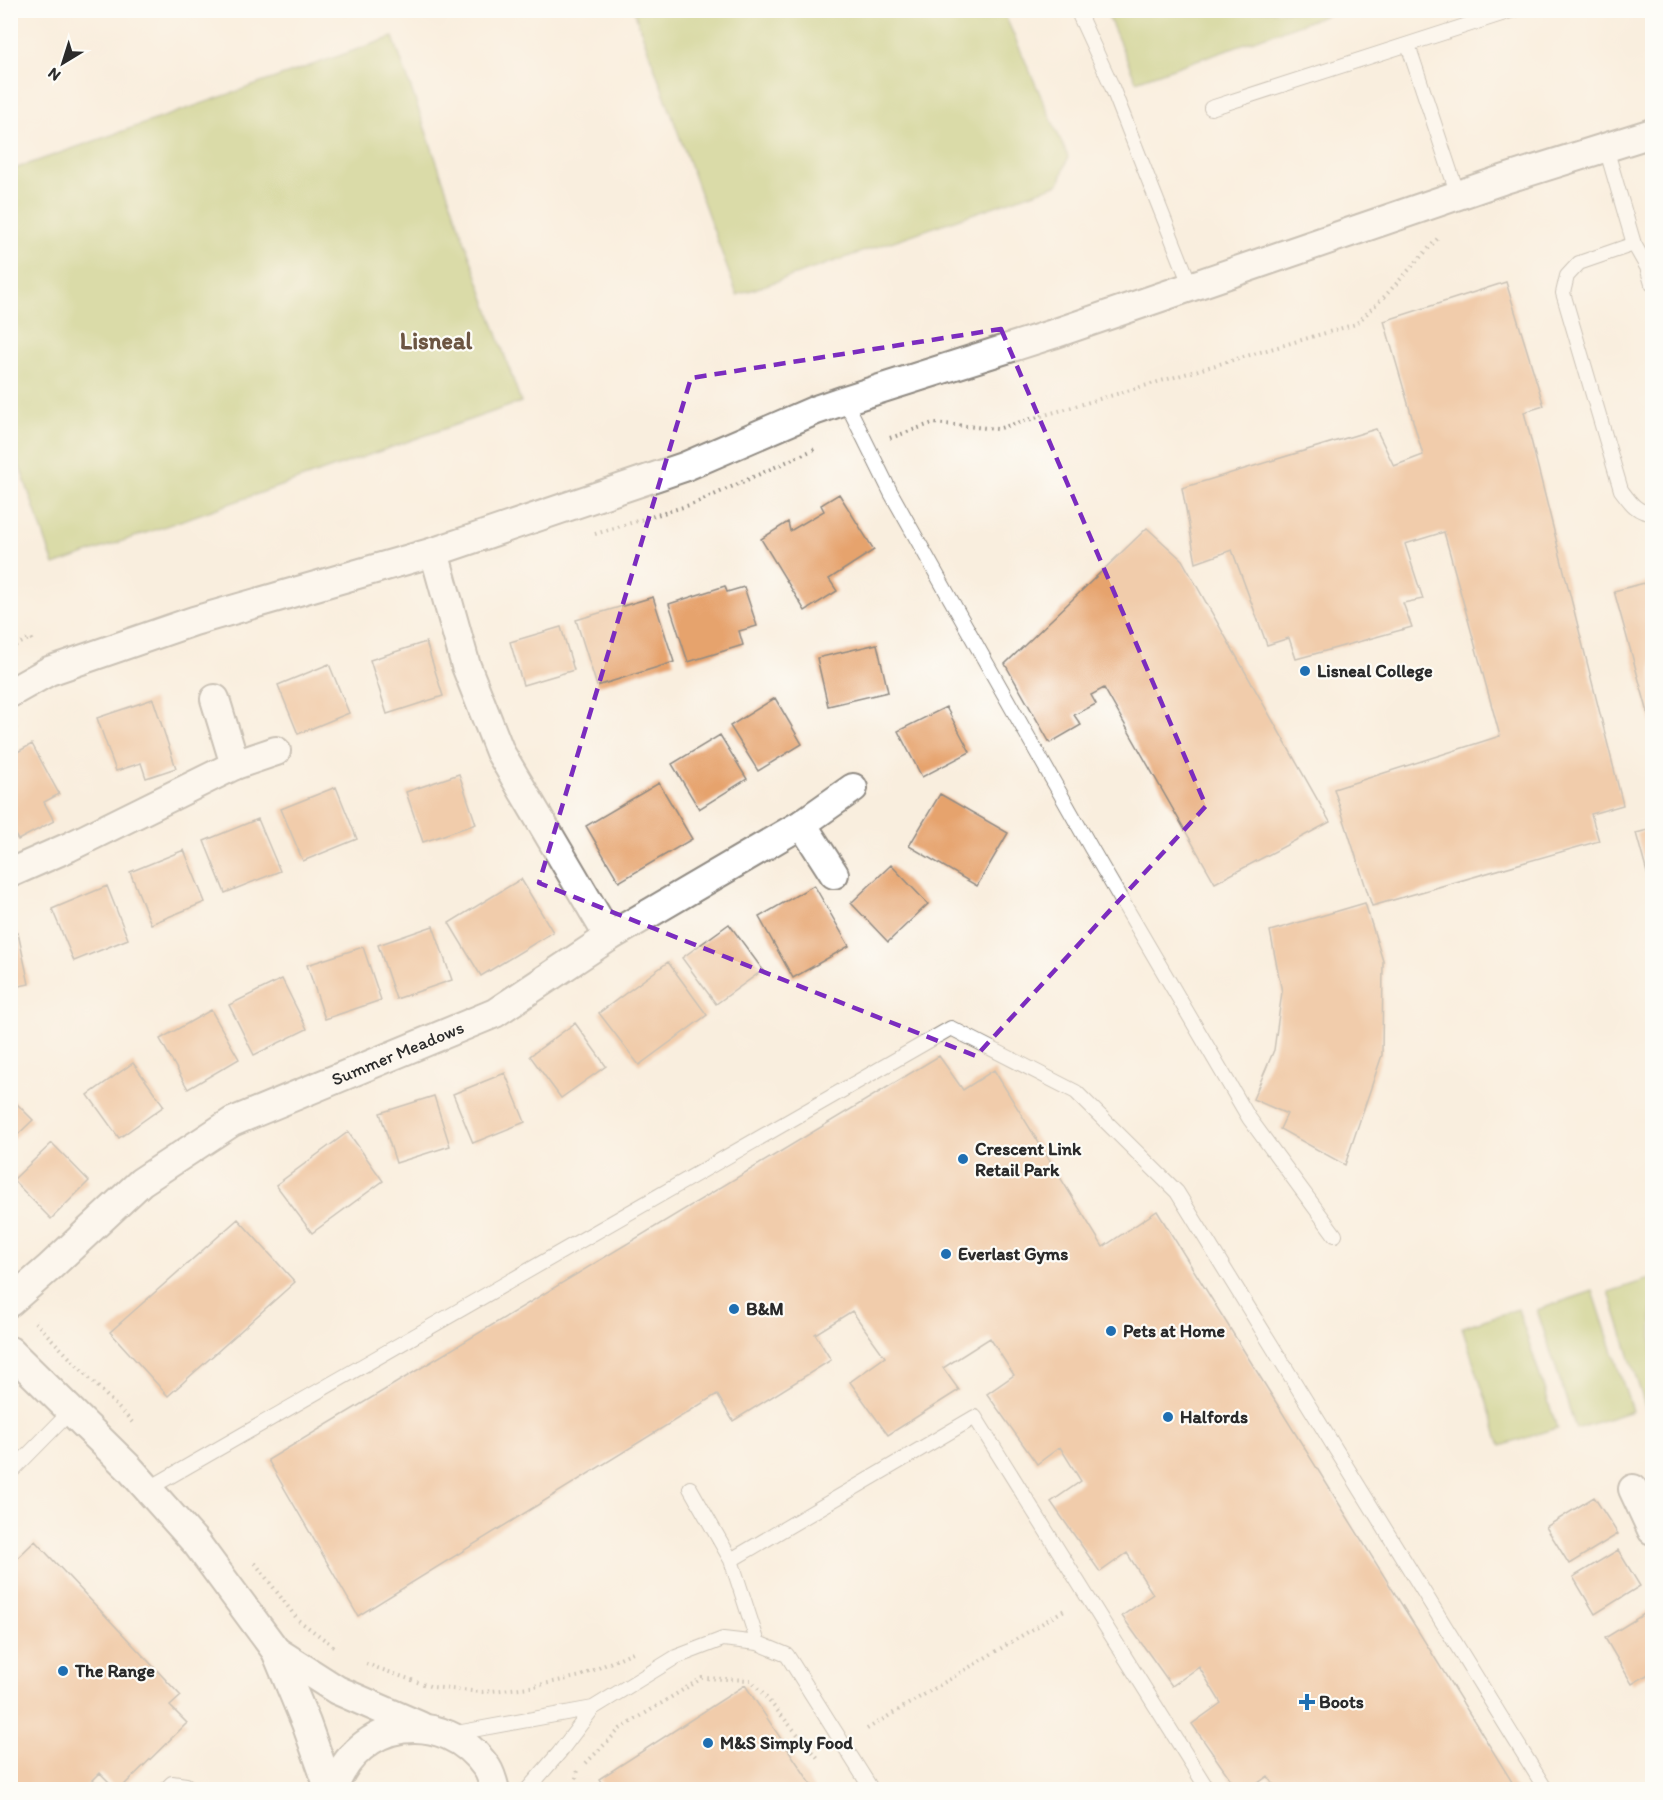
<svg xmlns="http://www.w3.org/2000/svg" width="1663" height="1800" font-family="Itim,sans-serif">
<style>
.green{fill:#b4c366;stroke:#707748;stroke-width:1.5}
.building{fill:#e6a36d}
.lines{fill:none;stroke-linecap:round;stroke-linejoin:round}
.service-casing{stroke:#928c84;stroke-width:16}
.minor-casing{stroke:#928c84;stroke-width:32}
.path{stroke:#928c84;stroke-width:4;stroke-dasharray:1.5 4.5;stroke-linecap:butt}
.service{stroke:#fff;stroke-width:14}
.minor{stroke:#fff;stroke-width:28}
.marked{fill:none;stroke:#7b2cbf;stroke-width:4.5;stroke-dasharray:12 8;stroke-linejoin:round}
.poi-dot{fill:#1f6fb2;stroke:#fdfcf7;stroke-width:2}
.labels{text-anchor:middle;stroke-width:4.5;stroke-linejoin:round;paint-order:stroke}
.poi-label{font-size:18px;font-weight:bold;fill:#2b2b2b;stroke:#fdfcf7;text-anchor:start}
.street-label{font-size:18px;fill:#2b2b2b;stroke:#fdfcf7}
.district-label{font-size:24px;font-weight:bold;fill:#6c5542;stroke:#fdfcf7}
</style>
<rect width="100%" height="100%" fill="#fdfcf7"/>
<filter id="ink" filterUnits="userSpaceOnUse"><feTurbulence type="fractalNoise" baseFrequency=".0167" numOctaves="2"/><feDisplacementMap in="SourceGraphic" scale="12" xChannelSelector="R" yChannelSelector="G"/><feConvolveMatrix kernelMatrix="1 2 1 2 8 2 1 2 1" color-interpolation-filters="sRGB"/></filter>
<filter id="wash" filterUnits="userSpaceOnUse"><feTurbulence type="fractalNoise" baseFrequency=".008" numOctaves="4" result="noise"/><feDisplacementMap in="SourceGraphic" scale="24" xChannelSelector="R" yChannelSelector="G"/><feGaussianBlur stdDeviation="1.35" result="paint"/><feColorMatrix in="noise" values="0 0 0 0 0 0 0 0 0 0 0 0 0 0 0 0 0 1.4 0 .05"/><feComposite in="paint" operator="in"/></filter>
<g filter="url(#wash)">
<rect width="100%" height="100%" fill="#f9eede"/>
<path class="green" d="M634 11H1003L1068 157 1059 184 737 295Z
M1106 11H1338L1136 81Z
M393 37 521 402 54 565 11 441V170Z
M1652 1278V1410L1647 1412 1609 1292Z
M1593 1291 1632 1411 1576 1429 1537 1310Z
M1518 1309 1557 1428 1501 1446 1462 1327Z"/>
<g id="blocks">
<path class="building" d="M1506 282 1544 406 1524 412 1623 805 1591 814 1599 841 1372 906 1334 789 1500 736 1444 532 1405 544 1423 599 1403 603 1412 627 1296 659 1289 638 1267 645 1232 550 1196 563 1182 488 1376 429 1394 466 1423 455 1384 321Z
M839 494 874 550 829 579 837 591 805 611 761 539 788 522 790 531 824 511 821 505Z
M1147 528 1182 560 1330 822 1215 883 1104 688 1091 695 1096 704 1074 715 1081 725 1050 743 1005 664Z
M1652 581V727L1614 591Z
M725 586 727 592 744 587 757 626 739 631 743 645 688 662 669 604Z
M653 597 674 662 597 686 576 620Z
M561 627 574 670 523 685 510 642Z
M426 642 443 696 387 714 370 660Z
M877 644 888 692 828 706 817 658Z
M329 664 349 713 298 734 278 685Z
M775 698 802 744 758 771 730 726Z
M153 699 176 768 146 778 141 763 116 771 97 718Z
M946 707 970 752 922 777 898 731Z
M720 735 747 779 699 809 672 764Z
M32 744 59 794 44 802 54 821 18 840 10 827V756Z
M459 774 476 824 423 842 406 792Z
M659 783 692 839 619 882 586 826Z
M336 787 357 839 303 861 281 809Z
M940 794 1008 833 977 886 909 846Z
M258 819 280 871 225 893 204 841Z
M1652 829V891L1636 833Z
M184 850 205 902 151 924 130 872Z
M891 865 928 904 888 942 851 903Z
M521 879 553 932 481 976 449 923Z
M814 885 849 946 793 978 759 917Z
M107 886 128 939 74 961 52 909Z
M1365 903 1383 961 1382 1055 1345 1165 1280 1129 1287 1114 1253 1099 1274 1050 1282 992 1270 931Z
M729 924 763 970 716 1004 682 958Z
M433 926 452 980 396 999 378 945Z
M18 933 29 984 10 988V934Z
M363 947 381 1000 325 1019 307 965Z
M668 962 707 1015 639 1065 599 1013Z
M282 979 307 1029 254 1055 229 1005Z
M211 1010 239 1059 188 1089 160 1039Z
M575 1023 606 1066 561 1098 530 1056Z
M939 1056 963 1090 994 1070 1103 1247 1157 1211 1517 1790H1277L1268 1776 1248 1790H1238L1192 1724 1221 1703 1199 1667 1172 1686 1122 1616 1153 1594 1127 1553 1100 1572 1051 1502 1081 1481 1060 1447 1037 1464 987 1394 1014 1375 990 1338 943 1368 959 1390 888 1435 850 1382 885 1357 852 1311 815 1334 831 1360 733 1421 717 1394 358 1616 268 1460Z
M133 1063 164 1106 119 1138 88 1095Z
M505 1073 525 1122 473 1143 453 1094Z
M434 1096 450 1146 396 1163 380 1113Z
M10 1097 33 1120 10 1142Z
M348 1132 383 1181 312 1233 276 1185Z
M52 1143 89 1181 51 1219 13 1180Z
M238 1219 295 1282 168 1396 110 1332Z
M1594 1497 1618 1534 1569 1564 1546 1527Z
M35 1541 181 1696 170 1706 187 1723 119 1790H117L100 1773 83 1790H10V1565Z
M1618 1550 1640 1586 1595 1614 1573 1577Z
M1649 1611 1652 1616V1672L1632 1684 1605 1638Z
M745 1685 815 1790H606L599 1779Z"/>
</g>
</g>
<g filter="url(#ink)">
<use href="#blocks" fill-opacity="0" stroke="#928c84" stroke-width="1.5"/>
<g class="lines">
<g class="service-casing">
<path id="service" d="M1077 10 1110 82 1191 287
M1408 45 1458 195
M1211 108 1514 10
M1606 148 1634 244 1647 267 1652 284
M1634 244 1579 263 1567 276 1563 293 1621 490C1630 502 1637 513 1652 513
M845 400 891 493 983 657 1091 848 1249 1118 1335 1235
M10 1473 70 1412
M690 1488 731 1560 758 1643
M148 1489 951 1028 1076 1092 1177 1192 1546 1790
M731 1560 975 1417 1208 1790
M451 1734 593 1708
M165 1790 172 1783 186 1785 192 1790
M527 1790 559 1753 593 1708 676 1657 723 1639 758 1643 787 1655 872 1790"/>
</g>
<g class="minor-casing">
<g id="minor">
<path d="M434 552 466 666 500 752 609 937"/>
<path d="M10 693 49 671 194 621 434 552 684 467 816 410 845 400 1053 334 1502 180 1652 133"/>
<path d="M215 699 235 765"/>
<path d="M802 824 834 874"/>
<path d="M10 873 69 847 235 765 276 751"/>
<path id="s1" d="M10 1302 50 1267 141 1182 232 1122 495 1013 609 937 802 824 853 788"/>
<path d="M10 1351 130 1469 197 1544 276 1651 306 1723 330 1790"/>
<path d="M1633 1489 1652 1530"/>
<path d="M276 1651 337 1690 420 1726"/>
<path d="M333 1790C357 1718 444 1706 487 1768 491 1774 493 1782 495 1790"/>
</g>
</g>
<path class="path" d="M890 438 933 423 997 429 1356 324 1385 296 1439 237
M595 534 696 503 817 448
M10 648 31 638 34 644
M10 730 20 725
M35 1322 134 1424
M255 1563 298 1620 336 1648
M366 1664 432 1687 482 1692 530 1687 581 1676 633 1652
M867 1729 1066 1609
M586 1763 620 1729 702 1678 751 1680 818 1758
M573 1790 578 1770"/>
<use href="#service" class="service"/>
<use href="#minor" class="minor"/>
</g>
</g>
<path d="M0 0H1663V1800H0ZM1001 329 1206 806 976 1056 539 883 691 378Z" fill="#f9eede" fill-opacity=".55" fill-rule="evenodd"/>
<path class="marked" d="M1001 329 1206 806 976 1056 539 883 691 378Z"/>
<g class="poi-dot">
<circle cx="1305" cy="671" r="6"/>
<circle cx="963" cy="1159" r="6"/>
<circle cx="946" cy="1254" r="6"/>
<circle cx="734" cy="1309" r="6"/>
<circle cx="1111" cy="1331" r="6"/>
<circle cx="1168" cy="1417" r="6"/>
<circle cx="63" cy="1671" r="6"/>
<path d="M1304 1693h6v6h6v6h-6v6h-6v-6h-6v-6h6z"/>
<circle cx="708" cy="1743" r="6"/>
</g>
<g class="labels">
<g class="poi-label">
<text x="1317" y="677">Lisneal College</text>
<text x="975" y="1155">Crescent Link<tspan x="975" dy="21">Retail Park</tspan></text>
<text x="958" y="1260">Everlast Gyms</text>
<text x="746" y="1315">B&amp;M</text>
<text x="1123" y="1337">Pets at Home</text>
<text x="1180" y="1423">Halfords</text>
<text x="75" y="1677">The Range</text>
<text x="1319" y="1708">Boots</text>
<text x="720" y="1749">M&amp;S Simply Food</text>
</g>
<g class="street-label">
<text dy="6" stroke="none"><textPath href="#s1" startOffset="466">Summer Meadows</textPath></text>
</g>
<g class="district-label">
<text x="436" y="349">Lisneal</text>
</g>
</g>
<rect width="1663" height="1800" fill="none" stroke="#fdfcf7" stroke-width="36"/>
<g transform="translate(63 63) rotate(218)" stroke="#fdfcf7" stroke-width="4.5" paint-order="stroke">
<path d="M0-4.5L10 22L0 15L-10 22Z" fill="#2b2b2b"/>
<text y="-9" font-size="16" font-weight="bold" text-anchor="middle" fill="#2b2b2b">N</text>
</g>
</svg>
